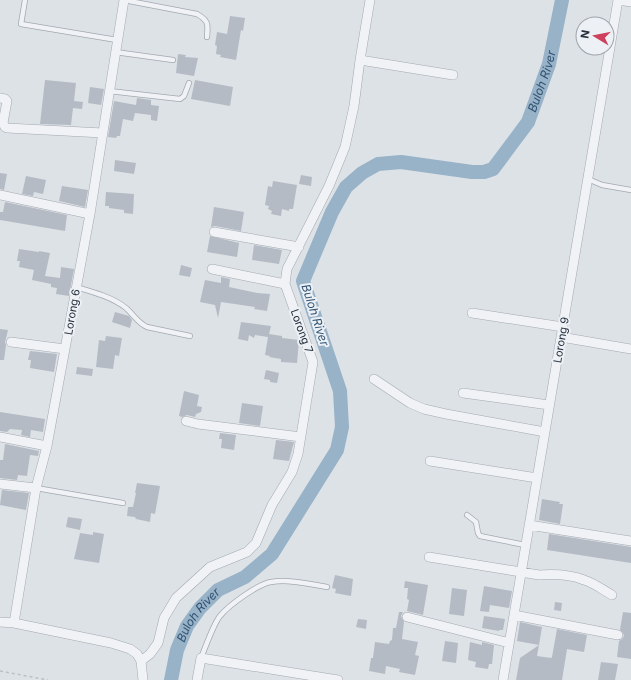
<svg xmlns="http://www.w3.org/2000/svg" width="631" height="680" font-family="Inter,sans-serif">
<style>
.lines{fill:none;stroke-linecap:round;stroke-linejoin:round}
.river{stroke:#98b2c8;stroke-width:14}
.building{fill:#b5bbc4}
.lane-casing{stroke:#a3a9b1;stroke-width:6}
.street-casing{stroke:#a3a9b1;stroke-width:10}
.path{stroke:#bcc0c6;stroke-width:1.5;stroke-dasharray:3 3;stroke-linecap:butt}
.lane{stroke:#f0f2f6;stroke-width:4.5}
.street{stroke:#f0f2f6;stroke-width:9}
.labels{text-anchor:middle;stroke-width:4;stroke-linejoin:round;paint-order:stroke}
.street-label{font-size:11px;fill:#27313e;stroke:#edf1f5}
.water-label{font-size:12px;font-style:italic;fill:#305272;stroke:#edf1f5}
</style>
<rect width="100%" height="100%" fill="#dde2e7"/>
<g class="lines">
<path class="river" id="s1" d="M171 680 177 650 187 626 200 608 218 590 245 577 272 554 337 450 342 427 340 391 303 281 332 212 346 187 362 173 378 164 401 162 472 172H484L493 169 528 122 549 64 562 0"/>
</g>
<path class="building" d="M230 16 245 18 243 31 241 30 236 60 220 57 221 55 216 54 217 46 215 45 217 32 227 34Z
M178 54 186 55 185 57 198 58 194 76 176 73Z
M45 80 76 83 74 101 83 102 82 109 73 108 71 125 40 124Z
M195 80 233 87 230 106 191 99Z
M90 87 104 89 101 105 88 103Z
M137 98 151 100V105L159 106 157 121 151 120V115L135 113 133 121 123 119 120 136H117L116 138 108 137 114 101 136 105Z
M115 160 136 163 134 174 114 171Z
M0 173 7 174 4 190 0 189Z
M301 175 312 177 311 186 299 184Z
M26 176 46 180 43 194 34 192 33 196 22 194Z
M273 181 297 185 293 209H289V211L282 209 281 216 271 214 272 211 268 209 269 206 265 205 268 186 272 187Z
M62 186 88 190 85 207 59 201Z
M106 192 134 194 133 214 124 213V210L109 208V206H105Z
M5 202 67 215 65 231 0 220V212H3Z
M214 207 244 212 241 231 215 226 211 227Z
M210 236 239 243 237 257 207 252Z
M254 245 282 250 279 264 252 260Z
M19 249 39 252V251L50 253 45 276 60 278 61 267 74 269 69 296 56 294 57 288 51 287V284L32 280 34 270 19 267 20 261H17Z
M181 265 192 268 190 277 179 275Z
M221 277 230 279 229 287 257 293 270 294 267 311 254 309 255 307 221 302 218 318 215 305 200 302 205 280 221 283Z
M115 312 129 316 132 320 130 328 112 322Z
M241 322 271 326 269 334 282 336V338L299 340 297 363 281 362V359L269 357 270 356 265 355 268 337 255 335 254 338 249 335 248 341 238 339Z
M0 329 8 330 5 342 6 345 4 360H0Z
M106 336 122 338 119 356 115 355 113 369 96 367 99 340 105 341Z
M30 351 57 354 54 372 30 368 31 360H28Z
M77 367 93 369 92 376 76 374Z
M266 370 279 373 277 383 270 382V380L264 379Z
M184 391 199 395 197 406 202 407 201 412 196 414 195 417 187 415 182 417 179 416Z
M242 403 263 406 260 426 239 423Z
M0 412 45 419 43 432 31 430 30 437 21 435 22 430 10 429 7 432 0 431Z
M220 433 236 435 234 450 221 448 222 439H219Z
M276 440 294 442 289 461 273 459Z
M5 444 39 451 38 456 30 455 27 476 18 475 17 480 0 478V460H3Z
M137 483 160 486 155 514 151 513 150 522 136 519 135 517 127 516 128 507H133L136 493H135Z
M2 490 29 493 26 510 0 505Z
M542 499 560 502 559 504H563L560 524 539 520Z
M68 517 82 519 80 530 66 527Z
M93 532 104 534 99 563 74 559 80 533 93 535Z
M549 534 631 547V563L547 550Z
M335 575 353 579 351 596 335 593 336 589 332 588Z
M405 581 428 585 423 615 407 611 409 600 407 599 408 588H404Z
M484 586 512 591 509 608 490 605 489 612 480 611Z
M452 588 467 590 464 616 449 614Z
M555 602 562 603 561 611 554 610Z
M399 612H403L401 616 404 622 402 639 418 642 415 655 419 656 415 675 399 672 400 669 386 666 385 674 369 671 371 658H373L375 642 389 644 390 641 392 640 393 628H396Z
M623 612 631 613V659L617 657 619 641 622 639 624 636 623 633 620 630Z
M484 616 505 619 503 630H499V631L482 628Z
M358 619 367 620 366 629 356 627Z
M520 622 542 627 539 645 517 641Z
M557 629 587 635 584 652 567 649 562 680H516L520 658 539 645 537 656 551 658 552 657Z
M445 641 458 643 456 663 442 661Z
M470 642 482 645V642L494 645 492 664H489L488 669 475 667 476 662 468 660Z
M601 662 618 664 615 680H598Z"/>
<g class="lines">
<g class="lane-casing">
<path id="lane" d="M25 0 21 24 117 40
M124 0 197 14C209 21 208 24 207 37
M115 52 173 60
M109 91 180 99 184 96 189 83
M588 179 602 185 631 190
M76 287C93 292 112 297 126 308 133 314 138 323 147 327L190 336
M36 488 123 503
M467 515 476 522 478 533 480 536 525 545
M201 658C205 648 214 623 220 616 229 605 258 584 271 582 289 579 309 584 327 587"/>
</g>
<g class="street-casing">
<path id="street" d="M618 0 631 2
M360 60 453 75
M0 98 5 99 7 101 3 123 5 127 7 128 103 133
M0 195 90 214
M214 232 299 247
M212 269 285 284
M472 313 563 327
M561 337 631 349
M11 342 65 349
M374 379 410 403 424 409 446 414 545 432
M463 393 549 405
M186 421 198 424 301 437
M0 437 47 446
M430 461 537 478
M0 484 36 488
M529 525 631 541
M429 557 539 575C554 574 569 574 584 580 594 583 603 590 612 595
M514 615 618 635
M407 617 509 643
M0 622 14 623 111 643 130 649 137 654 141 661 143 680
M14 623 36 488 47 446 90 214 124 0
M141 661 150 654 158 643 164 618 176 598 210 567 247 552 256 543 272 505 292 472 298 454 313 362 285 284 287 269 329 186 345 147 354 106 360 60 370 0
M197 680 201 658 338 680
M503 680 618 0"/>
</g>
<path class="path" d="M0 671 48 680"/>
<use href="#lane" class="lane"/>
<use href="#street" class="street"/>
</g>
<g class="labels">
<g class="street-label">
<text transform="translate(72 312) rotate(-80)" y="4">Lorong 6</text>
<text transform="translate(302 331) rotate(70)" y="4">Lorong 7</text>
<text transform="translate(561 340) rotate(-80)" y="4">Lorong 9</text>
</g>
<g class="water-label">
<text dy="4" stroke="none"><textPath href="#s1" startOffset="829">Buloh River</textPath></text>
<text transform="translate(315 315) rotate(72)" y="4">Buloh River</text>
<text dy="4" stroke="none"><textPath href="#s1" startOffset="72">Buloh River</textPath></text>
</g>
</g>
<g transform="translate(595 36) rotate(280)"><circle r="19" fill="#edf1f5" stroke="#9ea4ac"/>
<path d="M0-3L7 15L0 10L-7 15Z" fill="#cf405e"/>
<text y="-6" font-size="11" font-weight="bold" text-anchor="middle" fill="#27313e">N</text>
</g>
</svg>
